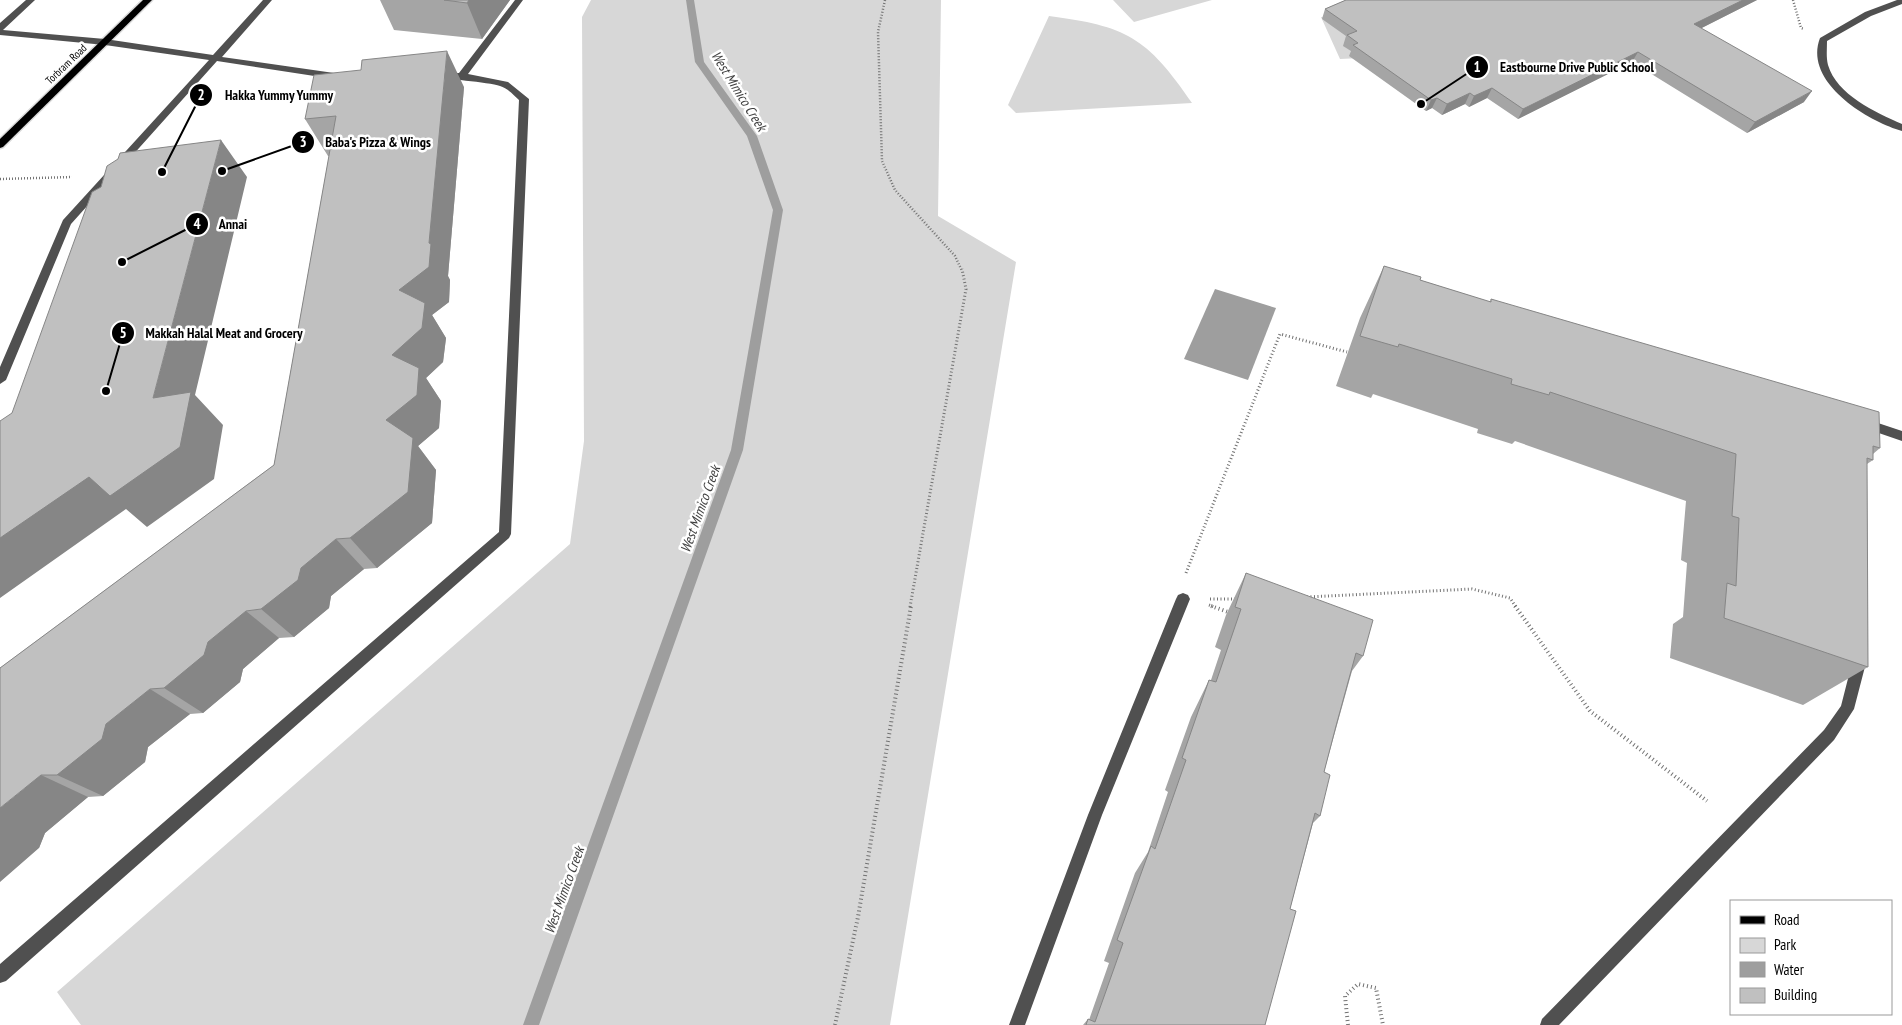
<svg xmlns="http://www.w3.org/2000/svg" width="1902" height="1025" font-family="'PT Sans Narrow',sans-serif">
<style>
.green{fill:#d7d7d7}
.water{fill:#9e9e9e}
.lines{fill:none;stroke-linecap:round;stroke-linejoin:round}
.stream{fill:#9e9e9e;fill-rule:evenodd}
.major-casing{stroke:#dbdbdb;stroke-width:3}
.path-far2{stroke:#727272;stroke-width:2.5;stroke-dasharray:1 2;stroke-linecap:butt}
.path-far1{stroke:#727272;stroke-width:3;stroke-dasharray:1 2.5;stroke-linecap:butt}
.path{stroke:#727272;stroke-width:4;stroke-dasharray:1 3;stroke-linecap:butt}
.minor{fill:#505050;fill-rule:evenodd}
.major{fill:#000;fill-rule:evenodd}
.wall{fill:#a5a5a5}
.shaded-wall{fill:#868686}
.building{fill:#c0c0c0;stroke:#868686}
.labels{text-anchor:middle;stroke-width:5;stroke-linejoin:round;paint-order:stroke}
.far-street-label{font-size:11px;fill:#000;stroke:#fff}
.water-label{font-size:14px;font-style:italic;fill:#3f3f3f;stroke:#fff}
.leader{fill:none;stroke:#000;stroke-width:2}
.callout-dot{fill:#000;stroke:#fff;stroke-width:2}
.mark-label{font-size:15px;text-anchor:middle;font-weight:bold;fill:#fff}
.callout-label{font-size:14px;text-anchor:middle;font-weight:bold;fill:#000;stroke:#fff;stroke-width:5;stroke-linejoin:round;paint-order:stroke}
</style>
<rect width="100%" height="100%" fill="#fff"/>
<path class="green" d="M591 0H941L938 216 1016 262 890 1025H81L57 992 570 544 584 441 582 17Z
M1113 0H1212L1134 22Z
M1381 14 1403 56 1340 59 1321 17Z
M1049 16C1126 26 1147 37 1192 103L1016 113 1008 105Z"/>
<path class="water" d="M1215 289 1276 308 1248 380 1184 359Z"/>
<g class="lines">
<path class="stream" d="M686 0H694L704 62 757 136 783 210 743 450 539 1025H523L731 450 773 210 747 136 695 62Z"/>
<g class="major-casing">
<path id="major" d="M143 0H152L3 147 0 148V139Z"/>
</g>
<path class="path-far2" d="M885 0 878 32 882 161 895 190 955 256 962 271
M1793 0 1801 28 1804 29
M0 179 72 177"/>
<path class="path-far1" d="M1186 573 1280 334 1347 352
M1307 597 1472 589 1510 598 1516 607
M1210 599H1236
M1209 605 1214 607
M910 607 966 289 962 269"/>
<path class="path" d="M1211 606 1231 613
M1515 606 1590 711 1707 801
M835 1025 858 917 911 606
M1348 1025 1345 996 1358 984 1376 988 1383 1025"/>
<path class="minor" d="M26 0H35L3 30 105 39 213 55 263 0H272L222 57 334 73 339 76 334 79 217 61 71 224 6 380 0 384V367L63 220 209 60 105 45 0 35V23Z
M515 0H523L468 74 508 82 529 99 511 534 509 538 6 981 0 983V964L499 532 519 100C514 95 507 88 500 86 489 82 441 79 437 76L442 73H459Z
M1897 0H1902V4L1871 16 1827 41C1827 49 1826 57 1828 65 1837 95 1875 112 1902 124V131C1867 121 1803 82 1820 38L1865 12Z
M1866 419 1902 431V441L1870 430H1862L1860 424Z
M1183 593 1188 595 1190 599 1102 815 1025 1025H1009L1088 815 1176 599 1178 595Z
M1860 653 1865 655 1867 659 1854 709 1834 740 1559 1025H1540L1542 1019 1824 730 1841 706 1853 659 1855 655Z"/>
<use href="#major" class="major"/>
</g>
<path class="wall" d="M380 0H510L482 39 394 30Z
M1346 0H1757L1701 28 1804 102 1747 133 1632 62 1518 119 1487 98 1469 107 1465 104 1442 115 1432 108 1426 111 1349 56 1351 51 1343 46 1346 36 1322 19 1325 9Z
M464 87 448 276 450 280 449 302 432 315 446 338 443 362 426 378 441 401 439 428 418 446 436 470 432 523 377 568 364 569 331 596 329 608 294 637 279 638 243 669 240 682 203 713 190 714 148 747 145 762 103 796 88 797 45 833 39 848 0 668 274 465 329 156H328L305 119Z
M1384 266 1420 280 1490 302 1491 299 1880 448 1873 454V460L1867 464 1868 667 1803 705 1670 658 1673 624 1683 617 1687 563 1681 560 1686 501 1515 441 1512 444 1477 433 1478 429 1373 394 1371 398 1336 386 1360 318Z
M1246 573 1363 656 1352 671 1324 772 1320 816 1313 823 1290 909 1265 1025H1083L1088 1019 1089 1020 1109 963 1104 961 1135 873 1148 852 1168 792 1165 790 1191 717 1209 680H1211L1221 650 1215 647 1226 615Z"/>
<path class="shaded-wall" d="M469 0H510L482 39 467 3Z
M1743 0H1757L1688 35 1694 24Z
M447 51 464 87 448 276 450 280 449 302 432 315 446 338 443 362 426 378 441 401 439 428 418 446 436 470 432 523 377 568 350 538 386 420 399 290 429 243Z
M1638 52 1632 62 1518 119 1523 109Z
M1492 88 1487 98 1469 107 1474 96Z
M1812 91 1804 102 1747 133 1755 122Z
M1470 93 1465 104 1442 115 1447 104Z
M1437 98 1432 108 1426 111 1431 100Z
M221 140 247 177 195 395 223 425 214 479 147 527 126 509 0 598V538L153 398Z
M336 539 364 569 331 596 329 608 294 637 261 609 301 568Z
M246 611 279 638 243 669 240 682 203 713 164 688 208 642Z
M150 689 190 714 148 747 145 762 103 796 57 775 106 724Z
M41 775 88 797 45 833 39 848 0 882V808Z"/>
<path class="building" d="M444 0H469L467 3Z
M1346 0H1743L1694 24 1812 91 1755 122 1638 52 1523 109 1492 88 1474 96 1470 93 1447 104 1437 98 1431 100 1353 45 1358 43 1347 35 1357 31 1325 9Z
M447 51 429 243 431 244 429 267 399 290 425 303 422 328 392 355 419 368 417 395 386 420 413 438 408 492 350 538 336 539 301 568 298 580 261 609 246 611 208 642 204 655 164 688 150 689 106 724 102 739 57 775H41L0 808V668L274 465 336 116 305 119 314 75 361 70 362 60Z
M221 140 153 398 191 392 180 447 110 496 89 477 0 538V421L12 413 92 192 101 187 107 166 118 159 120 153Z
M1384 266 1421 277 1420 280 1491 302V299L1879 412 1880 448 1873 446V460L1867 458 1868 667 1724 618 1727 583 1736 586 1739 518 1732 516 1736 454 1550 392 1549 395 1511 384 1512 379 1399 344 1398 347 1360 336Z
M1246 573 1373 620 1363 656 1356 653 1336 726 1324 772 1330 775 1320 816 1315 813 1290 909 1296 911 1265 1025H1086L1088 1019 1095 1022 1123 943 1117 940 1151 846 1155 849 1186 760 1182 758 1209 680 1216 682 1241 609 1235 607Z"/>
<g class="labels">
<g class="far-street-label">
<text transform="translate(66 64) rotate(-44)" y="4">Torbram Road</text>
</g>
<g class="water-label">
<text transform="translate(739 91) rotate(58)" y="5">West Mimico Creek</text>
<text transform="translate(700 509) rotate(-70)" y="5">West Mimico Creek</text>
<text transform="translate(564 890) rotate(-70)" y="5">West Mimico Creek</text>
</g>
</g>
<path class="leader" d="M1421 104L1477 67M162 172L201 95M222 171L303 142M122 262L197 224M106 391L123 333"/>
<g class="callout-dot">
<circle cx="1421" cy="104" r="5"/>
<circle cx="162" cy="172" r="5"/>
<circle cx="222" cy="171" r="5"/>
<circle cx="122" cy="262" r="5"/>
<circle cx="106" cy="391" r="5"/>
<circle cx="1477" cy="67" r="12"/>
<circle cx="201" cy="95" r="12"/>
<circle cx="303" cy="142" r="12"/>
<circle cx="197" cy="224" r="12"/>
<circle cx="123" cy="333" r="12"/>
</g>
<g class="mark-label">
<text x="1477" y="72">1</text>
<text x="201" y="100">2</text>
<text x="303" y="147">3</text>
<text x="197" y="229">4</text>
<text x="123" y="338">5</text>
</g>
<g class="callout-label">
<text x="1577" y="72">Eastbourne Drive Public School</text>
<text x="279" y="100">Hakka Yummy Yummy</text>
<text x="378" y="147">Baba's Pizza &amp; Wings</text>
<text x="233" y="229">Annai</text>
<text x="224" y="338">Makkah Halal Meat and Grocery</text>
</g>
<rect x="1730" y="900" width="162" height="115" fill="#ffffff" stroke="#999999"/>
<rect x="1740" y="916" width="25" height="8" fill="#000000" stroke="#999999"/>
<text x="1774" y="925" font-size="15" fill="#000000">Road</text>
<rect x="1740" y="938" width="25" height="15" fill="#d7d7d7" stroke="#999999"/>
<text x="1774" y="950" font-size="15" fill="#000000">Park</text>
<rect x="1740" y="962" width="25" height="15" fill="#9e9e9e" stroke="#999999"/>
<text x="1774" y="975" font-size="15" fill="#000000">Water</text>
<rect x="1740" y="988" width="25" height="15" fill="#c0c0c0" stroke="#999999"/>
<text x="1774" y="1000" font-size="15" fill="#000000">Building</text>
</svg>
